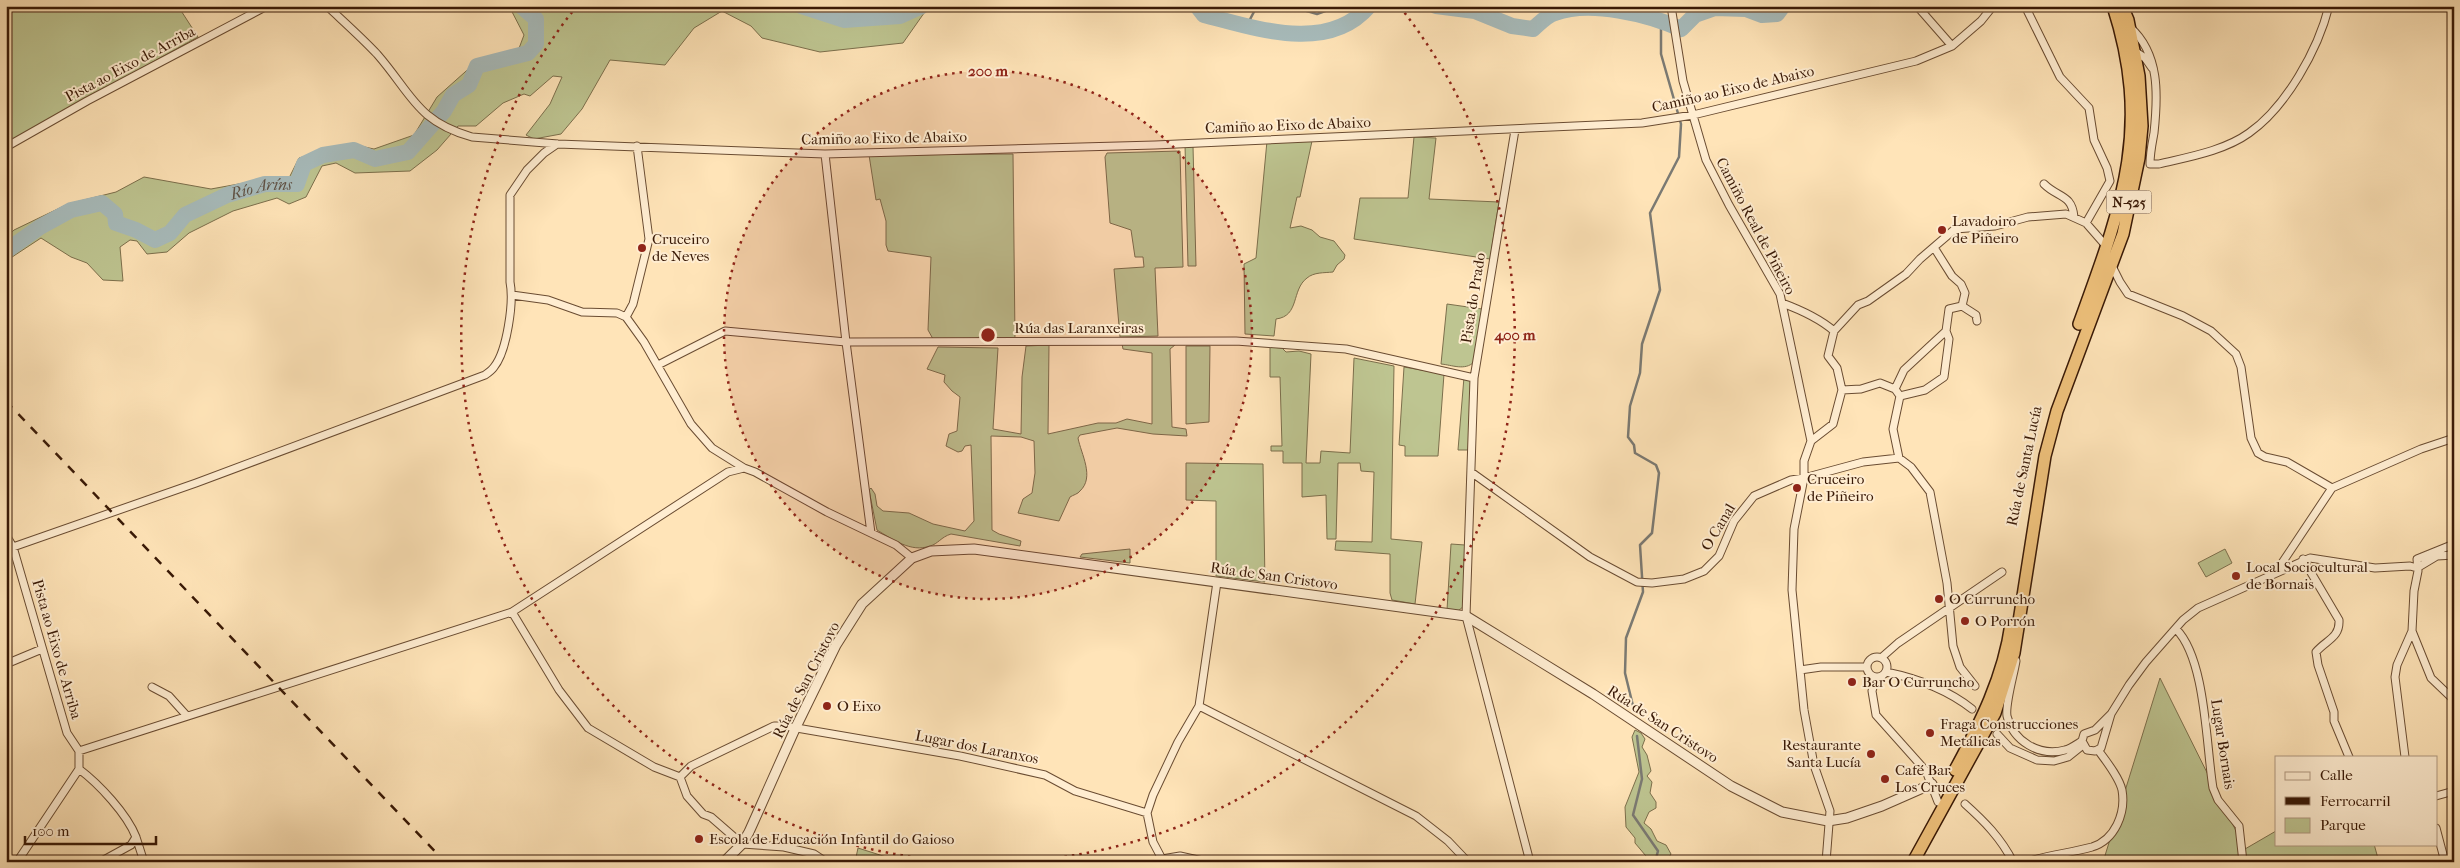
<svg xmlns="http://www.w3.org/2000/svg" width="2460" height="868" font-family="'IM FELL French Canon',serif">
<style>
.green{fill:#bec591;stroke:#7c6f4c}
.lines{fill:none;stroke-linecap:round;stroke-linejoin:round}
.stream{stroke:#7b7a73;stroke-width:2.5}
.river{stroke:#a7bbbb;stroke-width:16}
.minor-casing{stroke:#6a4c32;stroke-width:9}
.tertiary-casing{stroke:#6a4c32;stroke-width:11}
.trunk-casing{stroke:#391906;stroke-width:14}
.minor{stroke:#ffedd1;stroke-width:7}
.tertiary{stroke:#ffedd1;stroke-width:9}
.trunk{stroke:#f0c27c;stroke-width:11}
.rail{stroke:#391906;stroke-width:2.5;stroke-dasharray:9 9;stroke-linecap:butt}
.ring{fill:none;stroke:#8f2418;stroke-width:2.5;stroke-dasharray:2.5 5}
.poi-dot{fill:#8f2418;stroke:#ffedd1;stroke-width:2}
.labels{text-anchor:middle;stroke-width:4;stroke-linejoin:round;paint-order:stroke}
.shield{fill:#ffedd1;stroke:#745943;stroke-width:1}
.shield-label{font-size:14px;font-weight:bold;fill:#391906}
.street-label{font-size:15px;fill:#391906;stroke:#ffedd1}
.poi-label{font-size:15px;fill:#391906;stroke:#ffedd1;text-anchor:start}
.water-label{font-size:16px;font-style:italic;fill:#605245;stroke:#ffedd1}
.centre{fill:#8f2418;stroke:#ffedd1;stroke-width:2.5}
.ring-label{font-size:15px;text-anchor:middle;font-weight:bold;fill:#8f2418;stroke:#ffedd1;stroke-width:4;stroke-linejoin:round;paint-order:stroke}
</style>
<rect width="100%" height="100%" fill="#ffe4b8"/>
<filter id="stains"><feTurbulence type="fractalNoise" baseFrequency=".004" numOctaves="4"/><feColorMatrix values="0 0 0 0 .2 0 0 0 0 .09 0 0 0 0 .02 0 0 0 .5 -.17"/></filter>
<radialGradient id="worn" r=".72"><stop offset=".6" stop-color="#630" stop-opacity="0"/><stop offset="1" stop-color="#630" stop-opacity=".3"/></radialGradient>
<path class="green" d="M6 6H178L198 37 6 143Z
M509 6H929L903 43 820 52 762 38 751 26 722 11 694 28 665 65 610 60 582 109 561 134 534 139 526 135 550 104 562 77 553 76 530 96 524 94 503 103 476 126H458L437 150 410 171 355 173 336 163 322 166 306 197 289 204 277 198 233 211 189 233 167 252 147 254 137 241 130 240 120 247 123 281 103 280 87 263 71 257 41 238 6 261V238L14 230 68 204 116 192 144 177 211 189 266 179 289 178 299 158 351 144 374 149 414 135 437 97 474 64 518 51 524 35Z
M1414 137 1436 138 1429 199 1499 202 1490 259 1354 239 1360 198H1408Z
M1267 141H1312L1300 197H1297L1290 228 1301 226 1312 230 1320 237 1334 241 1345 255 1344 259 1337 265 1333 272C1324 273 1314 272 1307 278 1291 290 1300 316 1276 319L1274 336 1245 334 1244 264 1256 258Z
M1185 145 1193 146 1196 266H1188Z
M1180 151 1183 267 1155 268 1158 336 1120 337 1114 269 1144 267 1143 257H1135L1131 230 1110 223 1105 157 1107 153Z
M1013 154 1015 339 980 337 973 339H933L928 330 931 257 888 251 886 245V221L880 199 876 200 869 155Z
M1447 304 1482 309 1474 362C1465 371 1452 365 1441 364Z
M1122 344 1175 345 1170 349 1172 427 1186 429 1187 436 1153 434 1117 428 1080 435 1078 438C1081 454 1095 477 1080 491 1078 494 1073 495 1070 497L1059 521 1018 513 1023 499 1032 493 1035 473 1034 441 1021 437 991 436 992 530 999 534 1021 541 1020 546 951 534C941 537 938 544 930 546 911 553 892 539 877 530L869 490 871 488 875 494 877 506 883 511 909 513 933 524 965 531 974 521 971 445 965 446 962 451 958 452 946 446 949 434 957 431 960 397 952 391 944 382 945 375 927 369 938 347 998 348 993 429 1021 434 1022 377 1026 346 1049 345 1048 434 1098 423H1116L1127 419 1152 424V353L1123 349Z
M1186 346H1210L1209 422 1186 424Z
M1270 347 1282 348 1286 352 1299 351 1311 354 1306 463H1320L1321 451 1350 453 1354 358 1394 366 1391 539 1422 542 1415 604 1392 600 1390 593V554L1335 550 1336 541 1372 542 1374 472 1361 471 1360 463H1338L1336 539H1327L1326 495 1302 497V463H1283V451H1271V446H1282L1280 377H1270Z
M1404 367 1444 374 1438 456H1405V446L1399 445Z
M1464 377 1472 381 1469 450H1458Z
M1186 463 1263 464 1265 582 1216 576V501L1186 500Z
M1451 544 1465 545 1464 606 1458 611 1447 610Z
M1130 549V563L1080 557 1082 554Z
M2225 549 2232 563 2206 577 2198 563Z
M2160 678 2245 849 2276 831V844H2374L2379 862H2103Z
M1635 730 1641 733 1645 739 1642 747 1647 755 1651 771 1647 776 1652 782 1650 793 1656 802V808L1649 812 1644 823 1651 829 1657 841 1666 845 1671 854 1666 862H1651L1635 843V838L1626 827 1625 807 1639 772 1632 737Z
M858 848 902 862H855Z"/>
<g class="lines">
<path class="stream" d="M1290 6 1317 14 1339 6
M1247 25 1256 8 1260 6
M1634 710 1625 673 1626 638 1643 592 1640 545 1652 533 1659 473 1656 465 1635 453 1634 445 1628 437 1630 406 1640 373 1642 344 1660 290 1650 213 1679 157 1681 124 1661 54V21
M1637 736 1642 779 1633 815 1658 851 1655 862"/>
<g class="river">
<path d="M801 6 844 20 900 16 922 6"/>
<path d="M1197 6 1204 15C1255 28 1328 54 1369 6"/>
<path d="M1436 6 1475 11 1512 26 1533 29C1539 24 1547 15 1555 13 1590 0 1648 14 1681 29L1695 15 1715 8 1746 9 1762 15 1777 14 1783 6"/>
<path id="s1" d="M6 251 40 227 71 210 102 203 115 214 116 223 136 230 155 240 170 233 185 215 227 195 265 184H297L304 164 323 155 354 150 375 159 408 152 444 111 453 95 469 85 477 66 528 53 536 44V19L521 6"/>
</g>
<g class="minor-casing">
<path id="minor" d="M327 6C344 22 361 37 377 54 412 94 416 121 472 137L558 144 825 154 1155 145 1642 123 1693 115 1916 61 1952 46 1981 21 1993 6
M1671 6 1683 81 1706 160 1729 205 1780 294 1811 441 1804 461V478L1794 529 1792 590 1804 710 1814 765 1830 811 1826 862
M1917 6 1952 46
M2025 6 2060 77 2089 108 2094 140 2107 168 2110 181 2086 223
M2130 27C2160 54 2158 95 2154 133 2152 144 2150 153 2150 164H2159C2188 157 2224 151 2249 133 2286 107 2318 50 2329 6
M2133 50 2145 58 2152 68
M1515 130 1474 378 1466 616 1530 862
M637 146 649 239 633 304 626 317 644 342 691 424 712 448 744 468
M6 147 87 101 267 6
M825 154 846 342 871 533
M2044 184C2058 198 2072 194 2074 217
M1935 249 1952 276 1961 284 1965 293 1962 306
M2111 264 2120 282 2128 294 2183 316 2211 331 2236 354 2241 367 2251 438 2258 453 2265 457 2287 462 2332 488
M512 295 548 300 582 312 617 313 626 317
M1782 303C1801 310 1819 318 1834 331L1828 356 1837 368 1842 390 1833 424 1811 441
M1834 331 1858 305 1868 301 1906 274 1920 259 1955 229 1995 226 2028 217 2066 214 2086 223 2107 247
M1946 331 1949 339 1944 377 1925 390 1900 396 1895 389 1904 370 1946 331 1949 309 1962 306 1976 315 1977 321
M658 365 725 331 846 342 1236 341 1346 349 1474 378
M1842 390 1861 389 1880 383 1895 389
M1899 458 1893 429 1900 396
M1471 472 1590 557 1637 582 1652 583 1684 579 1704 571 1719 556 1734 521 1754 496 1791 480 1804 478 1863 462 1899 458 1911 467 1930 492 1947 583 1953 646 1960 667 1975 686
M6 535 13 547 67 733 79 751V769
M13 547 196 483 485 375C488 373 492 370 494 367 507 351 514 302 510 282V195L527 170 544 153 557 144
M2303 559 2339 620C2340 638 2326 640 2316 652L2318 665 2334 712V721L2349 757
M2276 572 2332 488 2421 449 2454 438
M512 612 559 690 588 728 654 767 680 777 687 796 703 814 711 817 742 844 784 847 814 854 826 862
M2176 629C2206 659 2206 746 2213 788L2218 800 2239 826 2243 862
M2412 631 2431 678 2454 700
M1867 667a10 10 0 1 1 20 0a10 10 0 1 1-20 0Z
M1881 658 1898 643 2002 572
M2016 661C2014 674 2005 704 2007 716 2013 741 2039 757 2065 750 2070 749 2077 744 2082 741
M6 664 42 649
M1800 670 1821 667H1867
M1886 672C1915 678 1948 690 1972 709
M1876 677 1872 691 1876 715 1926 771 1938 802
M152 687 169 696 187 716
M1199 706 1416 816 1448 841 1468 862
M2111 714 2095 730 2084 734 2082 741 2087 750 2095 751 2101 748 2111 714 2129 685 2146 662 2183 620 2198 608 2310 558 2375 568 2410 566 2417 568 2437 556 2454 555
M1997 734 2010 748 2037 760 2054 761 2068 757 2083 745
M79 751 512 612 728 472 744 468 755 472 827 512 896 545 912 558
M2405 757 2395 677 2397 665 2412 631 2414 591 2418 571 2417 559 2454 544
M79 769C99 784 127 814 136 837L131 845 100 862
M680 777 691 766 774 726H785L960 756 1045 775 1075 791 1147 813
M2436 796 2454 791
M1965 804C1984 821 2001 838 2013 862
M2436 828 2445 862
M136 837 144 862
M1162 859 1180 856 1207 862
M17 862 79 769
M1161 862 1162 859 1153 842 1147 813 1153 795 1178 742 1199 706 1217 582
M2027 862C2048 855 2070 853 2092 847 2115 840 2126 813 2122 790 2119 777 2106 761 2098 750"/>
</g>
<g class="tertiary-casing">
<path id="tertiary" d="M724 862 742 844 749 832 795 729 836 645 862 604 912 558 931 551 974 549 1466 616 1593 694 1731 786 1782 812 1828 821 1847 818 1882 806 1932 784"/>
</g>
<g class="trunk-casing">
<path id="trunk" d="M2079 324C2121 208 2153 130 2113 6
M1955 770C1980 724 2004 676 2011 624
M1913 862 1995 713 2014 653 2045 456 2057 411 2123 234 2139 158 2142 126 2139 76 2128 20 2122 6"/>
</g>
<use href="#minor" class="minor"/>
<use href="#tertiary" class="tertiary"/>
<use href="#trunk" class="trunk"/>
<path class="rail" d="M6 401 445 862"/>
</g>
<circle cx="988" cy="335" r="264" fill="#8f2418" fill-opacity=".12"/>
<g class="ring">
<circle cx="988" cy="335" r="264"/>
<path d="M970 862A527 527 0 0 1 576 7M1400 7A527 527 0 0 1 1006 862"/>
</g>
<g class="poi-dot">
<circle cx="1942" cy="230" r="5"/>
<circle cx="642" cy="248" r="5"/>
<circle cx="1797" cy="488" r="5"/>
<circle cx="2236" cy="576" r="5"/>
<circle cx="1939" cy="599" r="5"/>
<circle cx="1965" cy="621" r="5"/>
<circle cx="1852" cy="682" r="5"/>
<circle cx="827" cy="706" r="5"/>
<circle cx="1930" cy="733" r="5"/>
<circle cx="1871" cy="754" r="5"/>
<circle cx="1885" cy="779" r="5"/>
<circle cx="699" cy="839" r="5"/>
</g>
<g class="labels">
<rect class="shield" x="2106.5" y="190.5" width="45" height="23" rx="4"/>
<g class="shield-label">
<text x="2129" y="207">N-525</text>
</g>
<g class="street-label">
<text transform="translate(130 64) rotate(-28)" y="5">Pista ao Eixo de Arriba</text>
<text transform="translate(1733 89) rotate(-13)" y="5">Camiño ao Eixo de Abaixo</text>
<text transform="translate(1288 125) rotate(-2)" y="5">Camiño ao Eixo de Abaixo</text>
<text transform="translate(884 138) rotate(-1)" y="5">Camiño ao Eixo de Abaixo</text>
<text transform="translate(1756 226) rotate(62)" y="5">Camiño Real de Piñeiro</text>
<text transform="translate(1473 298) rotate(-81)" y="5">Pista do Prado</text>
<text x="1079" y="333">Rúa das Laranxeiras</text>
<text transform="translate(2024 466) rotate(-78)" y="5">Rúa de Santa Lucía</text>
<text transform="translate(1718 527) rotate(-59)" y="5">O Canal</text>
<text transform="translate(1274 576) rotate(8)" y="5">Rúa de San Cristovo</text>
<text transform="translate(57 649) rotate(74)" y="5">Pista ao Eixo de Arriba</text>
<text transform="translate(806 680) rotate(-63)" y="5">Rúa de San Cristovo</text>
<text transform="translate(1663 724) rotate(33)" y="5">Rúa de San Cristovo</text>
<text transform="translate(2223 744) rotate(81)" y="5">Lugar Bornais</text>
<text transform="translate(977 747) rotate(11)" y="5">Lugar dos Laranxos</text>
</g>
<g class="poi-label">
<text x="1952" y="226">Lavadoiro<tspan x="1952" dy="17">de Piñeiro</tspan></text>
<text x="652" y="244">Cruceiro<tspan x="652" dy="17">de Neves</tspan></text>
<text x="1807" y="484">Cruceiro<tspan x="1807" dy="17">de Piñeiro</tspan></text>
<text x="2246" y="572">Local Sociocultural<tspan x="2246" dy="17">de Bornais</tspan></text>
<text x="1949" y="604">O Curruncho</text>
<text x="1975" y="626">O Porrón</text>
<text x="1862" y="687">Bar O Curruncho</text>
<text x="837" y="711">O Eixo</text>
<text x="1940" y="729">Fraga Construcciones<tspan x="1940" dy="17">Metálicas</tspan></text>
<text x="1861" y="750" text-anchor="end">Restaurante<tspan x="1861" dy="17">Santa Lucía</tspan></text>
<text x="1895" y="775">Café Bar<tspan x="1895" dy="17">Los Cruces</tspan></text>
<text x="709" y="844">Escola de Educación Infantil do Gaioso</text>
</g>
<g class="water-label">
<text dy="6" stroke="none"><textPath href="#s1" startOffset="299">Río Aríns</textPath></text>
</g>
</g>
<circle cx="988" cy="335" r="8" class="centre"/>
<g class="ring-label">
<text x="988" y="76">200 m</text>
<text x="1515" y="340">400 m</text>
</g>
<rect width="2460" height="868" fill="none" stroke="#ffe4b8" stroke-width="25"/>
<rect x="8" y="8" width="2445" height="853" fill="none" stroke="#391906" stroke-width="2.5"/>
<rect x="12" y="12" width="2435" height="843" fill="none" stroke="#391906"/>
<rect x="2275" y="756" width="162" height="90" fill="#ffedd1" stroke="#b09880"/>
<rect x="2285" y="772" width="25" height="8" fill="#ffedd1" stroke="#b09880"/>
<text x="2320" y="780" font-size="15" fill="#391906">Calle</text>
<rect x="2285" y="797" width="25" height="8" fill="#391906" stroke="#b09880"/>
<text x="2320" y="806" font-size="15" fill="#391906">Ferrocarril</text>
<rect x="2285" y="818" width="25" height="15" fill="#bec591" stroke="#b09880"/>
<text x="2320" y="830" font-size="15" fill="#391906">Parque</text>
<path d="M25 836v8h131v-8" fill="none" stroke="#391906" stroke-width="2.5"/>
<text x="32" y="836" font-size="15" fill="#391906" stroke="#ffedd1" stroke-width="4" paint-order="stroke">100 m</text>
<rect width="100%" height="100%" filter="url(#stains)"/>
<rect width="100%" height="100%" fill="url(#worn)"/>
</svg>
